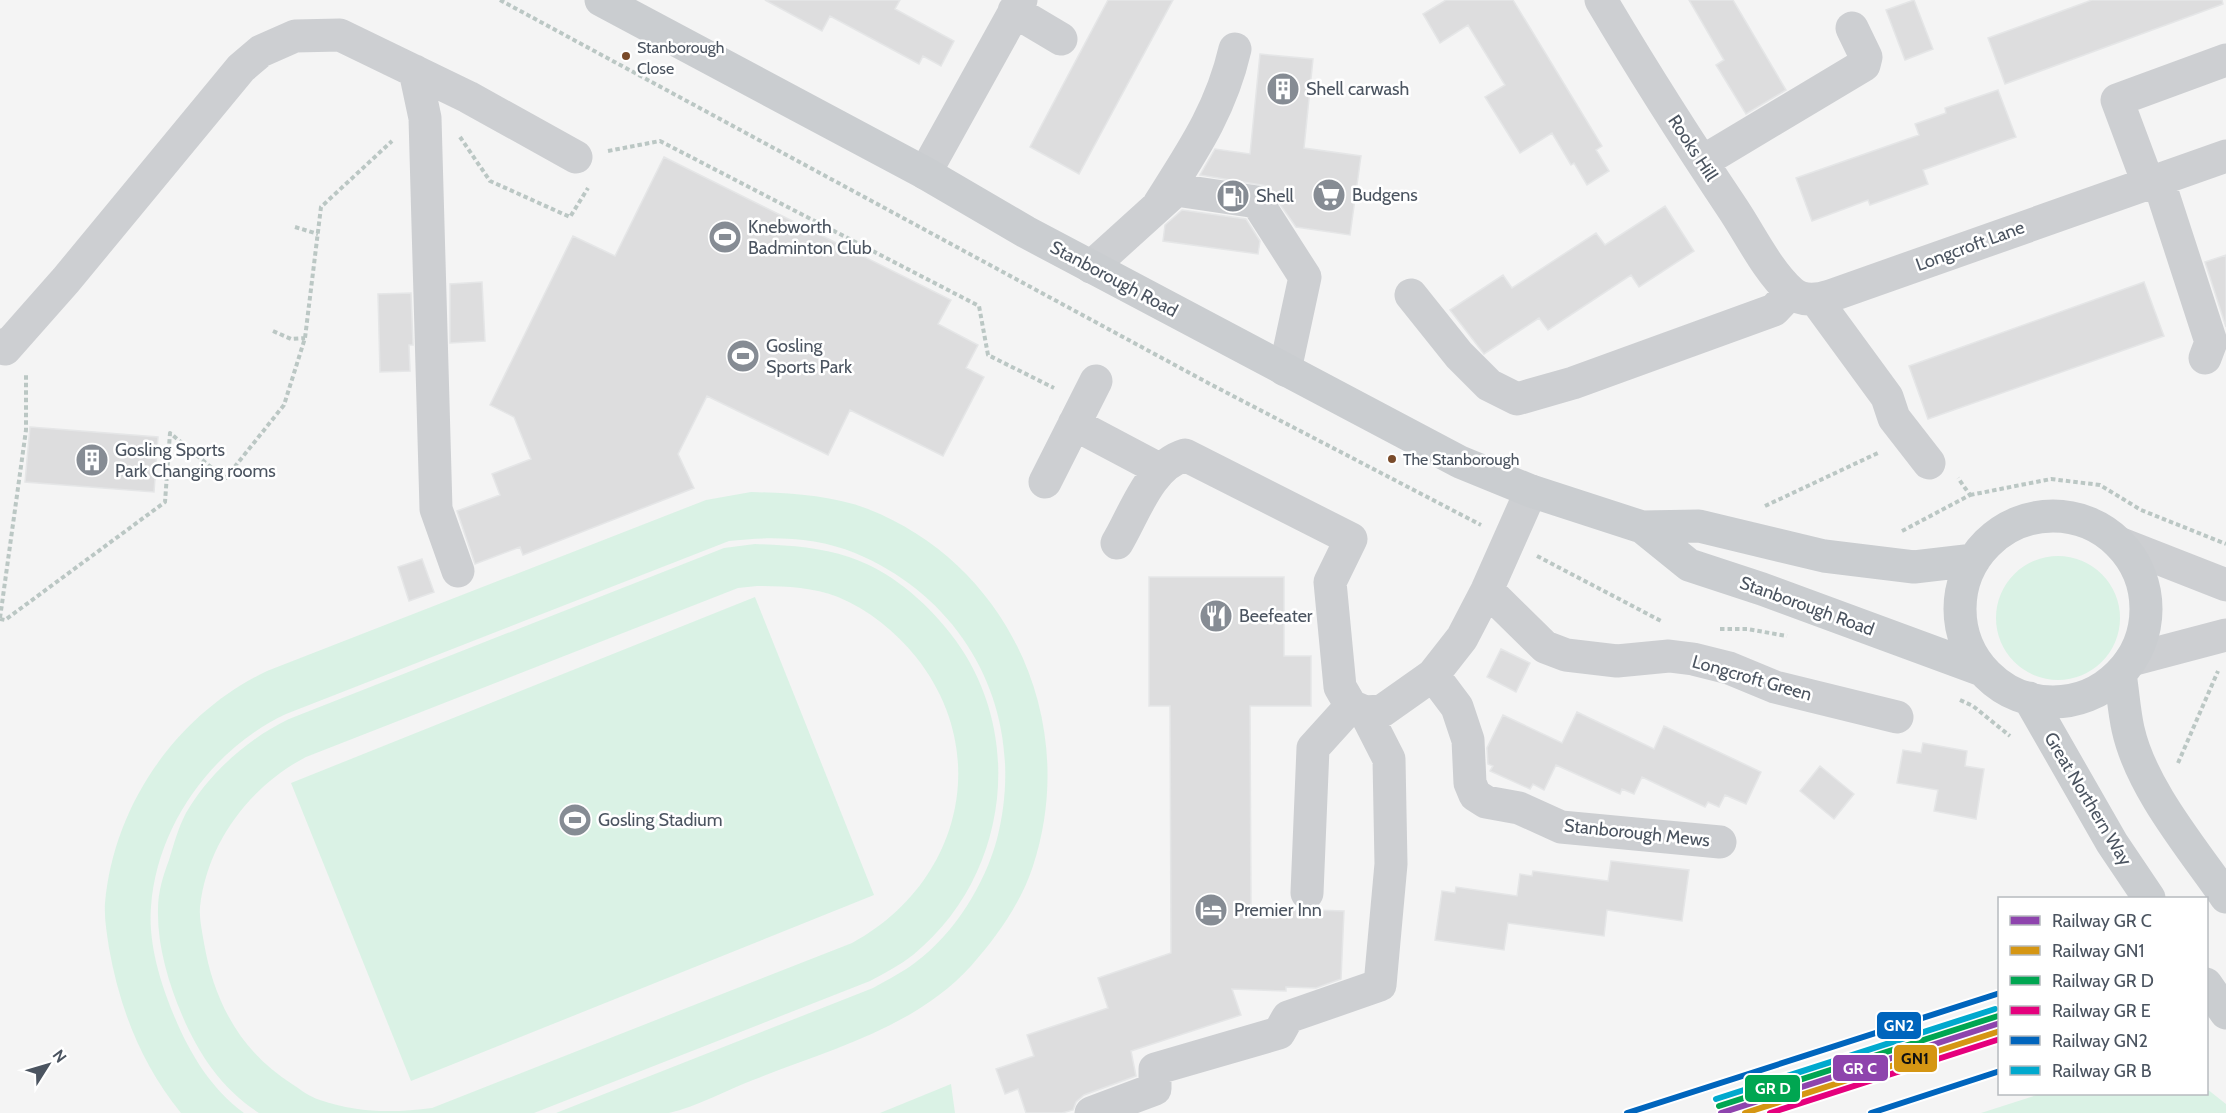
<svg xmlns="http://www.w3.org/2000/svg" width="2226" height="1113" font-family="Cabin,sans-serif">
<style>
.green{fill:#daf2e5;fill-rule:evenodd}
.building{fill:#ddddde;stroke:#e5e6e7;stroke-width:1.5}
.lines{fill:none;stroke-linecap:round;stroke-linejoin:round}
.path{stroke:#bbc7c4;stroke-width:4;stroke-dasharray:4.5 3;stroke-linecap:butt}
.minor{stroke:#cdcfd2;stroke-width:33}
.major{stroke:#cacdd0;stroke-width:33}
.rail-1-casing{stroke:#fff;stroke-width:10}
.rail-2-casing{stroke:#fff;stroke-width:10}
.rail-3-casing{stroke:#fff;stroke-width:10}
.rail-4-casing{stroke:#fff;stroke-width:10}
.rail-5-casing{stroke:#fff;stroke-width:10}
.rail-6-casing{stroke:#fff;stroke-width:10}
.rail-1{stroke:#8e44ad;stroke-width:6}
.rail-2{stroke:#d59613;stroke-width:6}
.rail-3{stroke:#00a651;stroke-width:6}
.rail-4{stroke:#e5007d;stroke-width:6}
.rail-5{stroke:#0065bd;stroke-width:6}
.rail-6{stroke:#00a9ce;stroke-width:6}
.bus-dot{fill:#7a4b2a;stroke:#fff;stroke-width:2}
.labels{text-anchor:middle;stroke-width:5;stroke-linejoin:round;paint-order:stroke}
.bus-label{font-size:16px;fill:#4b5460;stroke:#fff;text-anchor:start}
.poi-label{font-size:18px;fill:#4b5460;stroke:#fff;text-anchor:start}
.street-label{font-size:18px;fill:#4b5460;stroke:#fff}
.line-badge{stroke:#fff;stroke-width:2}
.badge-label{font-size:16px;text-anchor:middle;font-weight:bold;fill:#fff}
.pale-badge-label{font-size:16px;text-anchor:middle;font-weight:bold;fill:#111}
</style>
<rect width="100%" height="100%" fill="#f4f4f4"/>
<path class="green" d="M751 492C790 493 831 495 868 509 1010 565 1080 723 1033 866 1021 903 996 938 971 966 915 1028 828 1050 753 1080 727 1090 696 1107 669 1113 659 1113 646 1113 635 1113 609 1113 583 1113 556 1113L873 988C887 980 903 972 916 962 954 934 985 884 997 839 1028 718 970 601 855 553 816 537 770 536 729 541L286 714C212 749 157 825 151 907 148 944 161 985 175 1018 190 1054 212 1090 244 1113H181C142 1065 120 1010 109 948 107 934 104 918 105 903 114 804 177 714 267 671L706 500Z
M755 544C787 545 819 547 849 557 889 570 924 600 950 633 1027 730 1010 876 913 955 900 965 885 973 870 981L534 1113H259C222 1089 199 1055 182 1015 168 982 157 944 158 909 158 892 163 876 169 860 174 844 178 828 186 813 209 773 249 738 289 719L724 548ZM757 586C784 586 812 587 838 597 869 610 896 632 916 657 994 755 959 885 852 943L432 1108C394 1113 357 1113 320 1100 310 1097 301 1090 292 1084 241 1052 214 1002 204 943 202 931 199 918 200 907 207 843 250 786 306 757L738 588Z
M1996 618a62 62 0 1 1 124 0a62 62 0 1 1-124 0Z
M755 597 874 895 411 1081 291 783Z
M951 1084 955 1113H880Z
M2207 1089 2226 1104V1113H1981L2040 1094H2206Z"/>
<path class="building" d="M765 0H900L895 9 954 41 941 66 923 56 919 64 830 16 822 31Z
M1108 0H1173L1079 174 1030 147Z
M1446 0H1513L1602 146 1596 150 1609 171 1587 185 1574 163 1571 165 1552 133 1520 153 1485 97 1505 85 1468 25 1440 43 1423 14Z
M1689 0H1733L1786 90 1746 114 1716 65 1724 60Z
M1914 0 1933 49 1905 60 1886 10Z
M2092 0H2222L2223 4 2005 84 1988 38Z
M1260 54 1313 59 1304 148 1361 156 1350 235 1296 227 1267 186 1200 175 1215 149 1250 154Z
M1998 90 2016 137 1923 170 1928 184 1870 205 1868 200 1812 221 1796 178 1919 135 1915 124 1946 113 1945 108Z
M664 157 951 300 938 324 978 345 966 368 984 377 943 456 850 410 828 455 707 396 678 454 694 488 523 555 520 547 475 564 457 511 500 495 492 474 531 459 514 417 490 405 573 236 615 256Z
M1665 206 1694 251 1639 287 1631 275 1548 330 1539 318 1484 354 1450 310 1503 275 1512 288 1596 233 1605 245Z
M1182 210 1246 219 1260 241 1258 254 1163 241 1165 225Z
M2226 255V327L2205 262Z
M482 282 485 341 450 343V284Z
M2144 282 2164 336 1928 419 1909 366Z
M411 293 413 345H409L410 371 380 372 378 294Z
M30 427 158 437 154 492 25 482Z
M422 559 434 592 409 601 398 567Z
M1149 577H1284V656H1311V706H1250L1251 908 1344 911 1341 979 1316 988 1286 987V991L1232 989 1241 1015 1131 1051 1136 1076 1084 1095 1076 1102 1073 1110 1062 1113H1026L1018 1089 1005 1094 996 1069 1034 1056 1027 1035 1108 1008 1098 978 1171 953 1170 706H1149Z
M1501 649 1530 663 1516 692 1487 677Z
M1577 712 1654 749 1664 726 1761 772 1746 804 1725 795 1719 807 1708 802 1705 807 1642 777 1634 794 1622 789 1620 794 1556 765 1544 790 1533 784 1530 789 1490 771 1493 766 1488 764 1487 748 1503 715 1562 743Z
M1923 743 1967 751 1965 766 1984 769 1976 819 1934 811 1938 790 1897 783 1903 750 1921 753Z
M1820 766 1854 794 1834 819 1800 791Z
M1611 861 1689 870 1682 921 1607 910 1604 936 1508 923 1504 950 1435 940 1442 891 1455 893 1456 887 1517 896 1520 874 1532 876 1533 871 1608 881Z"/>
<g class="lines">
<path class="path" d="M500 0 1210 384 1481 525
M460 137 490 181 570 217 588 188
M608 151 660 141 979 306 988 355 1054 388
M295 227 318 234
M273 331 291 339 305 338
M1970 495 2051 479 2100 485 2141 510 2226 544
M1765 506 1880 452
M1902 531 1970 495 1958 478
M1537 556 1663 622
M0 618 26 430V375
M0 619 5 620 165 502 170 433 225 479 284 405 305 338 321 207 392 141
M1720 629H1747L1787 636
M1960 700 1973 706 2010 736
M2178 763 2218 671"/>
<path class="minor" d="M1601 0C1643 71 1687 140 1733 209 1751 236 1767 270 1791 292 1802 302 1817 300 1830 296L2226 156
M1014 11 1061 39
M415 71 425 118 436 509 458 571
M1702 162 1864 65 1866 57 1852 28
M925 173 1021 0
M2158 179 2211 342 2205 358
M2148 183 2117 100 2226 60
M1159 204C1192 152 1221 110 1235 49
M1091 267 1176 190 1257 202 1305 277 1285 370
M1411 295 1459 355 1489 385 1517 399 1573 383 1774 310 1791 292
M1816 300 1887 397 1894 418 1929 463
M0 345 5 349 66 280 241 68 261 51 295 36 340 35 468 97 576 157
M1074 424 1159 469
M1045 482 1096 381
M1117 543C1135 513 1149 466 1185 455L1351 539 1330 582 1340 687 1351 706 1365 712 1382 711 1433 675 1462 638 1487 590 1531 491
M2119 543 2226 585
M1487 590 1545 647 1566 655 1617 661 1669 656 1693 659 1729 668 1775 687 1897 717
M2131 660 2226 635
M1433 675 1457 707 1468 740 1470 783 1475 795 1486 802 1519 808 1561 827 1720 842
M1307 893 1313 748 1351 706
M1091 1113 1155 1089V1069L1279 1033 1288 1017 1380 985 1391 864 1389 759 1365 712"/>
<path class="major" d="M601 0 925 173 1026 232 1460 462 1531 491 1642 527 1699 526 1824 556 1914 567 1974 560
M1960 609a93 93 0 1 1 186 0a93 93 0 1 1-186 0Z
M1642 527 1689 565 1762 589 1982 670
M2120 674C2123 692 2124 711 2128 729 2141 788 2192 848 2226 897
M2029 698 2112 843 2149 898
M2206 984 2226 1013"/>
<g class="rail-1-casing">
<path id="rail-1" d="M1721 1113 2000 1023"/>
</g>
<g class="rail-2-casing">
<path id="rail-2" d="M1745 1113 2000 1031"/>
</g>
<g class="rail-3-casing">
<path id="rail-3" d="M1719 1106 1998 1016"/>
</g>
<g class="rail-4-casing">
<path id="rail-4" d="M1770 1113 2000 1039"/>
</g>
<g class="rail-5-casing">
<path id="rail-5" d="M1627 1113 2000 993
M1871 1113 2000 1071"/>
</g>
<g class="rail-6-casing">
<path id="rail-6" d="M1716 1099 1995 1009"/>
</g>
<use href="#rail-1" class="rail-1"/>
<use href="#rail-2" class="rail-2"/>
<use href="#rail-3" class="rail-3"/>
<use href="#rail-4" class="rail-4"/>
<use href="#rail-5" class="rail-5"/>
<use href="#rail-6" class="rail-6"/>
</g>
<defs>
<g id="building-disc" transform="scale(1.725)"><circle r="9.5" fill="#868c94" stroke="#fff"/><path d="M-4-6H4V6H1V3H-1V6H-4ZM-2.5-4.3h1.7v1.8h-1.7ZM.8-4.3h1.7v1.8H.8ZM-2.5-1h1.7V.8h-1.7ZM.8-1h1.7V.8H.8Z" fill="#fff"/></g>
<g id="supermarket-disc" transform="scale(1.725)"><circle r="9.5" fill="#868c94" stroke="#fff"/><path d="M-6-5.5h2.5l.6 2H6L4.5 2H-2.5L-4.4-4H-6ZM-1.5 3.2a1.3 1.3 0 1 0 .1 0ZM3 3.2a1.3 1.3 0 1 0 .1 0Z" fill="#fff"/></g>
<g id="fuel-disc" transform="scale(1.725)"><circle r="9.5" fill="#868c94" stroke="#fff"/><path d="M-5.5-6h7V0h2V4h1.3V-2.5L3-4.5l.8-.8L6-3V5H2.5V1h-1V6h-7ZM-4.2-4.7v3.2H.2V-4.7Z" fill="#fff"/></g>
<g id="stadium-disc" transform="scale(1.725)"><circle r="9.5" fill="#868c94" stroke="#fff"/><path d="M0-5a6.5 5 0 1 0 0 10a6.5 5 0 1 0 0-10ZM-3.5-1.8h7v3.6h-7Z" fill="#fff"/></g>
<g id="restaurant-disc" transform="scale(1.725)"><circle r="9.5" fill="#868c94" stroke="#fff"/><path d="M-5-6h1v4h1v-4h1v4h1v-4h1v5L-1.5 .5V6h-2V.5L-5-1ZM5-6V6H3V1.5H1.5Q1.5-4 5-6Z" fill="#fff"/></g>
<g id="hotel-disc" transform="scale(1.725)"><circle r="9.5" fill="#868c94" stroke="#fff"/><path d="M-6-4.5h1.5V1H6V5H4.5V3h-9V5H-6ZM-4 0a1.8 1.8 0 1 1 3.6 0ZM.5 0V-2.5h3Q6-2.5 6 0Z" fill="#fff"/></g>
</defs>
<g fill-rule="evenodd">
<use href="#building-disc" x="1283" y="89"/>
<use href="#supermarket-disc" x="1329" y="195"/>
<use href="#fuel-disc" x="1233" y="196"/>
<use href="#stadium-disc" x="725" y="237"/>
<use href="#stadium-disc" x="743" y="356"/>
<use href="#building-disc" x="92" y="460"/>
<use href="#restaurant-disc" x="1216" y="616"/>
<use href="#stadium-disc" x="575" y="820"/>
<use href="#hotel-disc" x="1211" y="910"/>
</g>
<g class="bus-dot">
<circle cx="626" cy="56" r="5"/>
<circle cx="1392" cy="459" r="5"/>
</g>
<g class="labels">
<g class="bus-label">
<text x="637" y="53">Stanborough<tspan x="637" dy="21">Close</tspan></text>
<text x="1403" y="465">The Stanborough</text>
</g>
<g class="poi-label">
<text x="1306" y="95">Shell carwash</text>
<text x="1352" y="201">Budgens</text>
<text x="1256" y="202">Shell</text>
<text x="748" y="233">Knebworth<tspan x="748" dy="21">Badminton Club</tspan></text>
<text x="766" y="352">Gosling<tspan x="766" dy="21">Sports Park</tspan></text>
<text x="115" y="456">Gosling Sports<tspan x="115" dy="21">Park Changing rooms</tspan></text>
<text x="1239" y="622">Beefeater</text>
<text x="598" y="826">Gosling Stadium</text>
<text x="1234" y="916">Premier Inn</text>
</g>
<g class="street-label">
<text transform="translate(1693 148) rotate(57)" y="6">Rooks Hill</text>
<text transform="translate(1970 246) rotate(-20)" y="6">Longcroft Lane</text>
<text transform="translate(1114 279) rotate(28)" y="6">Stanborough Road</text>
<text transform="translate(1807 606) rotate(20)" y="6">Stanborough Road</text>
<text transform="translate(1752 678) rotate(16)" y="6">Longcroft Green</text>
<text transform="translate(2088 799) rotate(59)" y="6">Great Northern Way</text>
<text transform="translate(1637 833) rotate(6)" y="6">Stanborough Mews</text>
</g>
</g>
<g class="line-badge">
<rect x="1876" y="1011" width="46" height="29" rx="6" fill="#0065bd"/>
<rect x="1893" y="1044" width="45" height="29" rx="6" fill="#d59613"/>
<rect x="1832" y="1054" width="57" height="28" rx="6" fill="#8e44ad"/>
<rect x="1744" y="1074" width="57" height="29" rx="6" fill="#00a651"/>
</g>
<g class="badge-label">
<text x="1899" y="1031">GN2</text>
<text x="1860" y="1074">GR C</text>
<text x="1773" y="1094">GR D</text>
</g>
<g class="pale-badge-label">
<text x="1915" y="1064">GN1</text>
</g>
<rect x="1998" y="897" width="210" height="198" fill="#ffffff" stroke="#b7bbbf" stroke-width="1.5"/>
<rect x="2010" y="916" width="30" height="9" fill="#8e44ad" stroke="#b7bbbf" stroke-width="1.5"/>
<text x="2052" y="927" font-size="18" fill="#4b5460">Railway GR C</text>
<rect x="2010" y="946" width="30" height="9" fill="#d59613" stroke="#b7bbbf" stroke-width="1.5"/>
<text x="2052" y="957" font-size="18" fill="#4b5460">Railway GN1</text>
<rect x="2010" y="976" width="30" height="9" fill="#00a651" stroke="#b7bbbf" stroke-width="1.5"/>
<text x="2052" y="987" font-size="18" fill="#4b5460">Railway GR D</text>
<rect x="2010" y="1006" width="30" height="9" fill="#e5007d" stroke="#b7bbbf" stroke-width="1.5"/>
<text x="2052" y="1017" font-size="18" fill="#4b5460">Railway GR E</text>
<rect x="2010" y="1036" width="30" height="9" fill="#0065bd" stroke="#b7bbbf" stroke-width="1.5"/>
<text x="2052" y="1047" font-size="18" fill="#4b5460">Railway GN2</text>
<rect x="2010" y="1066" width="30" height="9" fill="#00a9ce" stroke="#b7bbbf" stroke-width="1.5"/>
<text x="2052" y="1077" font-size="18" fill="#4b5460">Railway GR B</text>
<g transform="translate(48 1065) rotate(53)" stroke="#ffffff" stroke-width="4.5" paint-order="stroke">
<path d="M0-4.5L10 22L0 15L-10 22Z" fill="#4b5460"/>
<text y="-9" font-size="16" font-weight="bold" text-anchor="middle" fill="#4b5460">N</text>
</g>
</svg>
